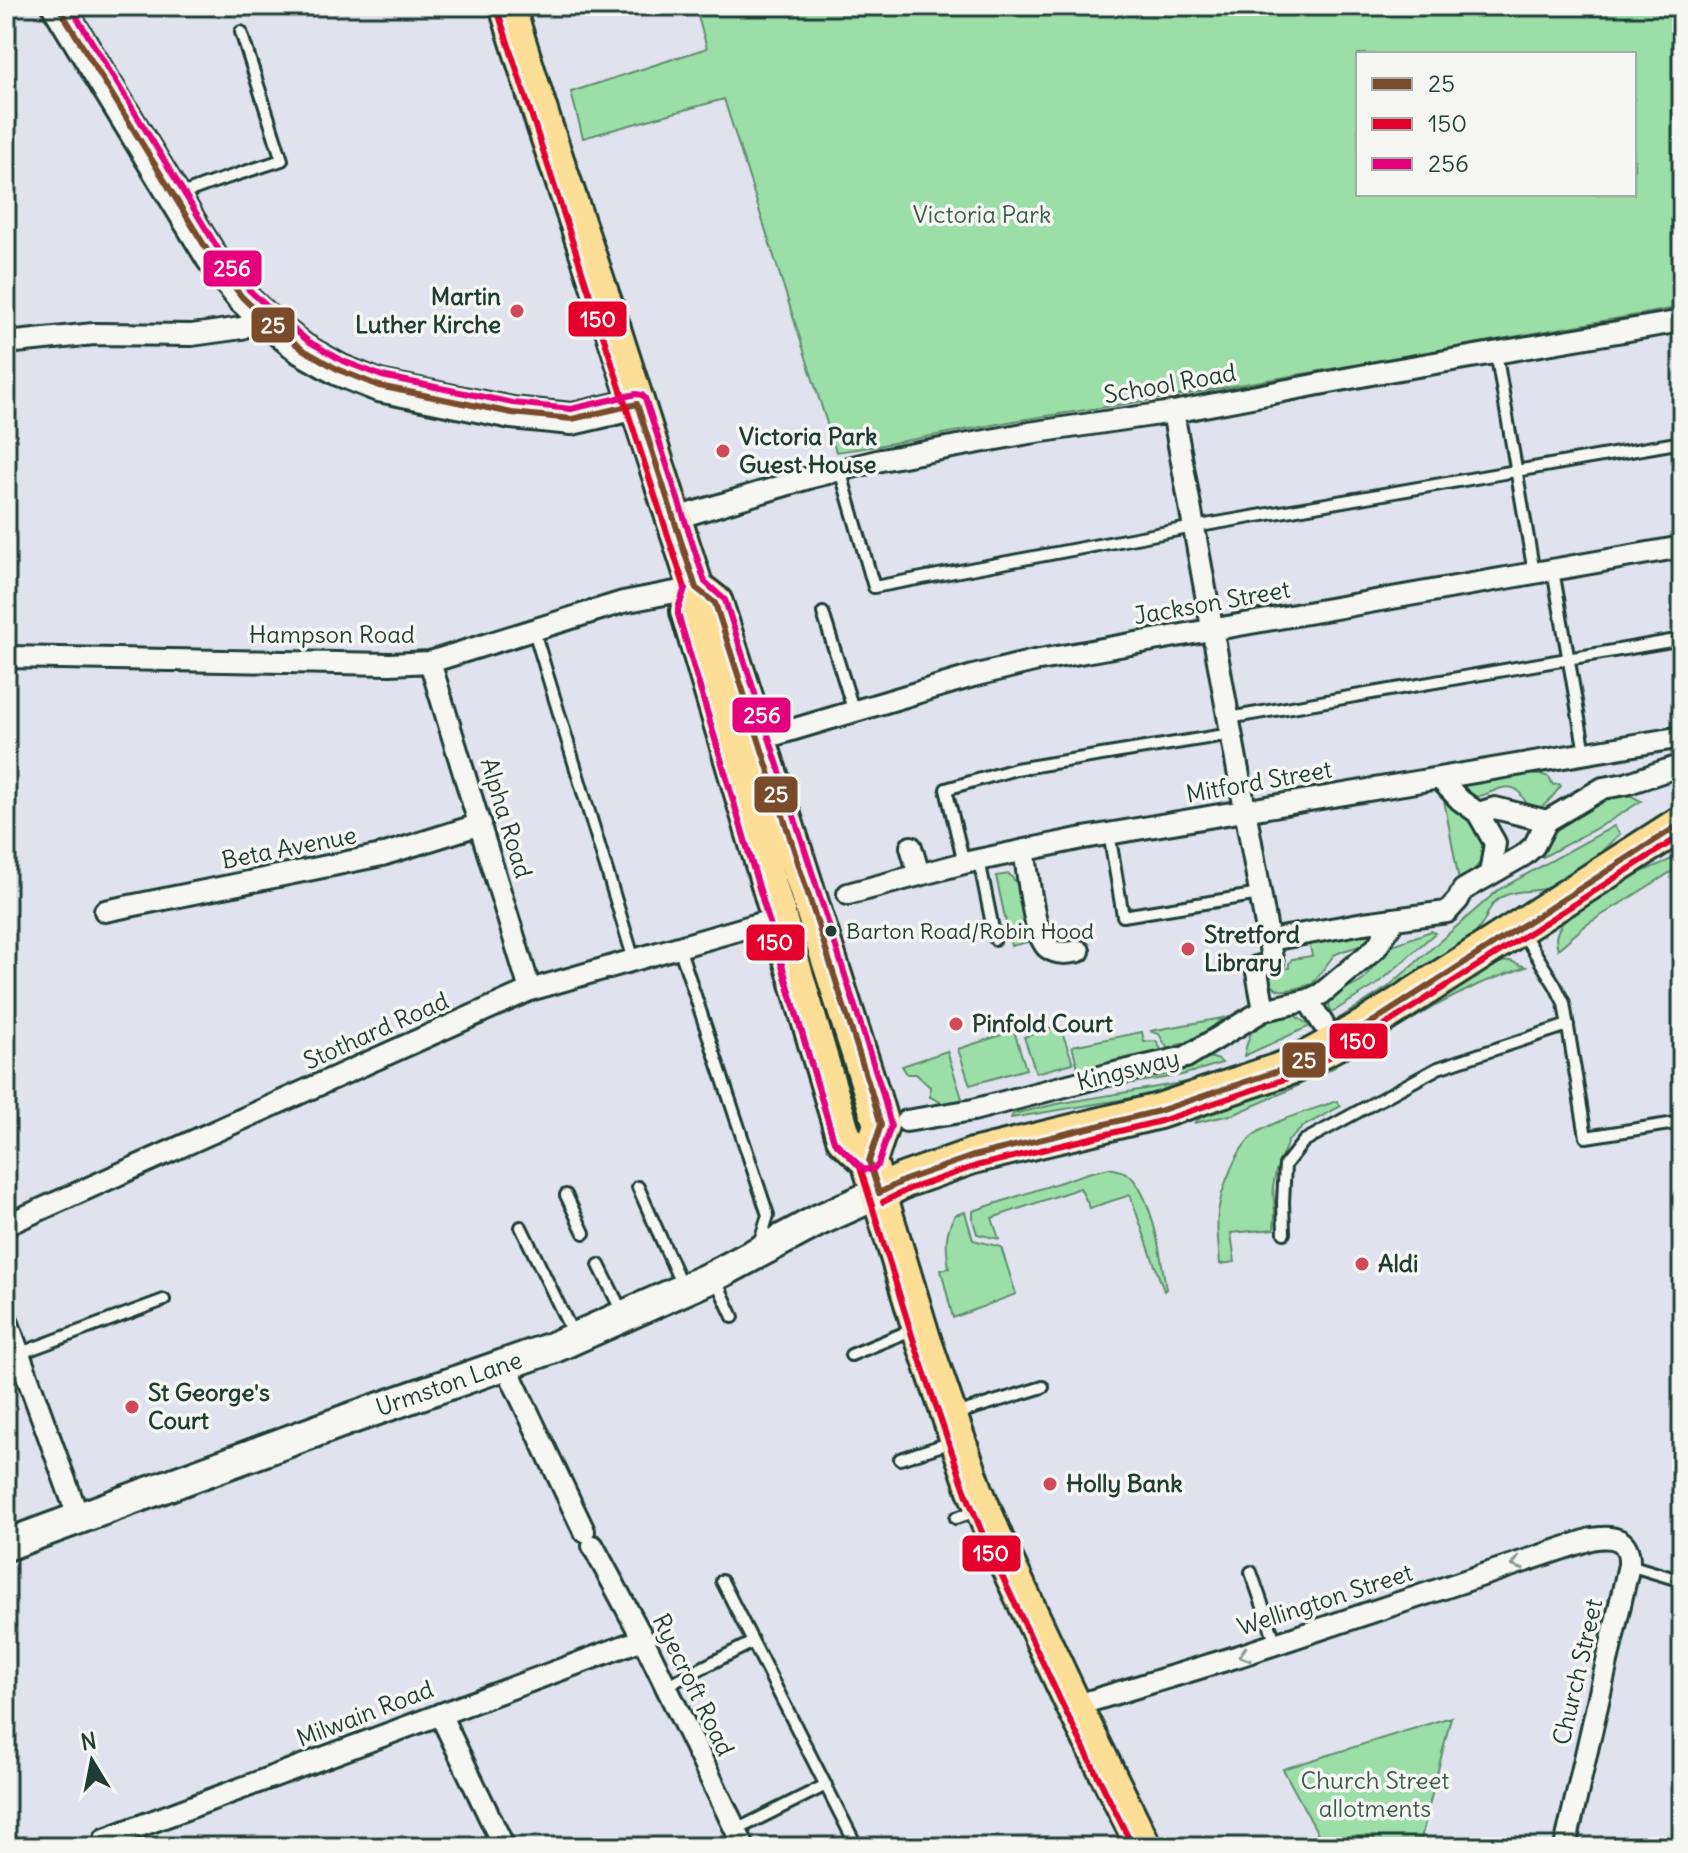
<svg xmlns="http://www.w3.org/2000/svg" width="1688" height="1853" font-family="Delius,sans-serif">
<style>
.green{fill:#9cdea8;stroke:#5e8e6e;stroke-width:2;fill-rule:evenodd}
.lines{fill:none;stroke-linecap:round;stroke-linejoin:round}
.lane-casing{stroke:#1f3d34;stroke-width:16}
.street-casing{stroke:#1f3d34;stroke-width:26}
.secondary-casing{stroke:#1f3d34;stroke-width:36}
.primary-casing{stroke:#1f3d34;stroke-width:40}
.lane{stroke:#f6f6f2;stroke-width:10}
.street{stroke:#f6f6f2;stroke-width:20}
.secondary{stroke:#f6f6f2;stroke-width:30}
.primary{stroke:#fcde96;stroke-width:34}
.bus-1-casing{stroke:#f6f6f2;stroke-width:12}
.bus-2-casing{stroke:#f6f6f2;stroke-width:12}
.bus-3-casing{stroke:#f6f6f2;stroke-width:12}
.bus-1{stroke:#7a4b2a;stroke-width:6}
.bus-2{stroke:#e4002b;stroke-width:6}
.bus-3{stroke:#e5007d;stroke-width:6}
.oneway{stroke:#8a9a93}
.poi-dot{fill:#d1495b;stroke:#f6f6f2;stroke-width:3}
.bus-dot{fill:#1f3d34;stroke:#f6f6f2;stroke-width:3}
.labels{text-anchor:middle;stroke-width:7;stroke-linejoin:round;paint-order:stroke}
.bus-label{font-size:22px;fill:#1f3d34;stroke:#f6f6f2;text-anchor:start}
.park-label{font-size:24px;fill:#385d4b;stroke:#f6f6f2}
.poi-label{font-size:24px;font-weight:bold;fill:#1f3d34;stroke:#f6f6f2;text-anchor:start}
.street-label{font-size:24px;fill:#1f3d34;stroke:#f6f6f2}
.line-badge{stroke:#f6f6f2;stroke-width:3}
.badge-label{font-size:22px;text-anchor:middle;font-weight:bold;fill:#fff}
</style>
<rect width="100%" height="100%" fill="#e0e2ee"/>
<filter id="ink" filterUnits="userSpaceOnUse"><feTurbulence type="fractalNoise" baseFrequency=".0125" numOctaves="2"/><feDisplacementMap in="SourceGraphic" scale="16" xChannelSelector="R" yChannelSelector="G"/><feConvolveMatrix kernelMatrix="1 2 1 2 8 2 1 2 1" color-interpolation-filters="sRGB"/></filter>
<g filter="url(#ink)">
<path class="green" d="M695 6H1682V307L1171 397 1014 421 877 446 836 452 724 99 583 138 571 92 707 48ZM1358 54H1634V194H1358Z
M1533 768 1535 775H1543L1549 777 1553 785 1559 784 1561 786C1549 800 1538 821 1523 798 1520 793 1519 790 1513 788 1502 784 1487 796 1475 797L1471 796 1456 781Z
M1626 793 1641 801 1608 822 1543 857 1542 851 1554 832 1611 794Z
M1444 800 1465 810 1488 842 1485 857 1460 886Z
M1614 826 1620 834C1600 851 1581 876 1556 886 1536 894 1512 887 1496 901 1489 907 1487 916 1483 923 1478 930 1473 937 1467 943L1338 1026 1335 1021 1388 987 1498 890Z
M1679 856 1682 865 1586 925 1558 949C1556 942 1555 937 1558 931 1572 898 1647 870 1679 856Z
M1009 874 1020 887 1032 941 1011 946 996 876Z
M1376 927V941L1343 951 1334 955 1312 984C1292 989 1272 1000 1267 972L1289 968V963L1292 959 1312 956 1308 935Z
M1431 931 1435 933 1379 983 1331 1013 1328 999 1336 991 1355 985 1362 981 1390 946Z
M1510 961 1526 967 1479 984 1435 1006 1355 1054 1352 1050 1496 963Z
M1294 1015 1310 1026 1244 1056C1252 1019 1260 1019 1294 1015Z
M1223 1018 1196 1041 1177 1045 1169 1051 1159 1034 1150 1031Z
M1060 1026 1073 1063 1036 1073 1024 1037Z
M1014 1031 1026 1069 970 1085 958 1049Z
M1142 1032 1144 1042 1156 1041 1165 1056 1080 1075 1072 1046Z
M1315 1033 1318 1038 1283 1055 1174 1091 1011 1118 1013 1114 1057 1104 1198 1080 1260 1059Z
M947 1051 964 1105 950 1107 930 1097V1087L916 1074H907L902 1066Z
M1206 1056 1219 1060 1222 1063 1182 1075 1084 1091Z
M1332 1063 1335 1067 1289 1090 1235 1114 1194 1123 1206 1113Z
M1337 1101 1341 1106 1304 1126 1288 1141 1276 1171 1273 1187 1275 1214 1274 1229 1231 1233 1235 1262 1220 1264C1219 1247 1216 1229 1218 1213 1221 1190 1236 1148 1255 1134 1277 1119 1312 1110 1337 1101Z
M1109 1168C1118 1170 1127 1171 1133 1179 1154 1204 1161 1258 1166 1289L1164 1291 1130 1195 1090 1208 1080 1188 992 1218 999 1239 977 1234 973 1220V1211L1088 1173Z
M965 1212 973 1240 1001 1247 1016 1294 953 1318 941 1270 949 1268C946 1248 944 1233 955 1215Z
M1451 1717 1419 1847H1325L1283 1769Z"/>
<g class="lines">
<g class="lane-casing">
<path id="lane" d="M176 196 214 182 282 160 241 32
M1496 352 1534 573
M840 470 874 587 1194 527 1682 442
M1553 570 1585 753
M823 613 854 712
M534 631 634 960
M1229 718 1682 639
M1109 833 1123 916 1260 894
M979 860 995 939
M964 863 946 789 1016 769 1231 734
M1521 930 1555 985 1564 1003 1586 1137 1682 1122
M679 947 768 1215 759 1245
M638 1187 683 1288
M566 1195 584 1233
M521 1227 574 1336
M1284 1233 1283 1202 1285 1165 1304 1141 1438 1068 1568 1025
M599 1265 623 1314
M715 1278 733 1317
M18 1354 164 1300
M851 1355 914 1329
M955 1414 1043 1387
M900 1459 952 1442
M956 1518 977 1511
M1629 1565 1682 1581
M1251 1572 1276 1644
M722 1581 857 1847
M666 1686 753 1642
M736 1830 826 1785"/>
</g>
<g class="street-casing">
<path id="street" d="M6 343 94 334 192 335 242 328 264 318
M1173 412 1273 964
M673 519 812 477 881 460 1029 433 1173 412 1382 372 1682 321
M6 657 390 664 430 662 623 602 696 588
M430 662 530 990
M758 740 973 676 1034 661 1682 547
M1443 782 1460 800 1478 813
M911 847 919 874
M1024 850C1028 870 1033 937 1048 948 1058 955 1068 953 1079 951
M1490 874 1495 843 1478 813 1495 808 1547 821
M848 894 964 863 1078 839 1682 737
M105 911 382 855 481 824
M1281 938 1364 923 1447 912 1458 900 1463 890 1524 855 1534 846 1547 821 1603 788 1626 784 1682 765
M1260 966 1256 967 1264 1010
M1308 1000 1323 1024
M906 1121 973 1110 1111 1074 1186 1057 1264 1010 1308 1000 1321 994 1376 948 1395 919
M6 1225 530 990 779 918
M6 1318 79 1519
M509 1364 513 1381 584 1531
M593 1546 643 1639 744 1847
M1074 1706 1239 1656 1591 1539C1614 1535 1630 1538 1629 1565L1565 1847
M440 1714 504 1847
M105 1839 643 1639"/>
</g>
<g class="secondary-casing">
<path id="secondary" d="M58 6 212 258 242 297 264 318 302 349 339 370 379 386 512 413 572 419 637 404
M6 1545 349 1419 552 1348 714 1276 819 1220 879 1193"/>
</g>
<g class="primary-casing">
<path id="primary" d="M507 6 543 121 611 323 696 588 715 603 872 1094 881 1125 869 1161
M696 588 688 611 844 1138 869 1161 923 1339 975 1490 995 1538 1074 1706 1144 1847
M879 1193 905 1180 973 1156 1159 1111 1293 1066 1366 1026 1682 823"/>
</g>
<use href="#lane" class="lane"/>
<use href="#street" class="street"/>
<use href="#secondary" class="secondary"/>
<use href="#primary" class="primary"/>
<g class="bus-1-casing">
<path id="bus-1" d="M58 6 212 258 242 297 264 318 302 349 339 370 379 386 512 413 572 419 637 404
M637 404 696 588 715 603 872 1094 881 1125 869 1161 879 1193
M879 1193 905 1180 973 1156 1159 1111 1293 1066 1366 1026 1682 823"/>
</g>
<g class="bus-2-casing">
<path id="bus-2" d="M497 9 685 588 678 609V614L834 1141 860 1167 914 1342 966 1493 986 1542 1065 1710 1133 1847
M883 1202 909 1189 976 1166 1161 1121 1297 1075 1371 1034 1682 835"/>
</g>
<g class="bus-3-casing">
<path id="bus-3" d="M70 6 220 252 249 290 271 310 308 341 343 361 382 376 513 403 571 409 636 394 642 395 645 398 705 582 725 600 882 1091 891 1126 878 1165 872 1170 863 1169 834 1141 678 614V609L685 588"/>
</g>
<use href="#bus-1" class="bus-1"/>
<use href="#bus-2" class="bus-2"/>
<use href="#bus-3" class="bus-3"/>
</g>
<defs><path id="oneway-chevron" d="M-2-3.5L2.5 0L-2 3.5" fill="none" stroke-width="1.6" stroke-linecap="round" stroke-linejoin="round" transform="scale(2)"/></defs>
<g class="oneway">
<use href="#oneway-chevron" transform="translate(1517 1564) rotate(162)"/>
<use href="#oneway-chevron" transform="translate(1244 1655) rotate(162)"/>
</g>
</g>
<g class="poi-dot">
<circle cx="517" cy="311" r="8"/>
<circle cx="723" cy="451" r="8"/>
<circle cx="1188" cy="949" r="8"/>
<circle cx="956" cy="1024" r="8"/>
<circle cx="1362" cy="1264" r="8"/>
<circle cx="132" cy="1407" r="8"/>
<circle cx="1050" cy="1484" r="8"/>
</g>
<circle class="bus-dot" cx="831" cy="931" r="7"/>
<g class="labels">
<g class="bus-label">
<text x="846" y="939">Barton Road/Robin Hood</text>
</g>
<g class="park-label">
<text x="982" y="223">Victoria Park</text>
<text x="1375" y="1789">Church Street<tspan x="1375" dy="28">allotments</tspan></text>
</g>
<g class="poi-label">
<text x="501" y="305" text-anchor="end">Martin<tspan x="501" dy="28">Luther Kirche</tspan></text>
<text x="739" y="445">Victoria Park<tspan x="739" dy="28">Guest House</tspan></text>
<text x="1204" y="943">Stretford<tspan x="1204" dy="28">Library</tspan></text>
<text x="972" y="1032">Pinfold Court</text>
<text x="1378" y="1272">Aldi</text>
<text x="148" y="1401">St George's<tspan x="148" dy="28">Court</tspan></text>
<text x="1066" y="1492">Holly Bank</text>
</g>
<g class="street-label">
<text transform="translate(1170 384) rotate(-10)" y="8">School Road</text>
<text transform="translate(1212 603) rotate(-10)" y="8">Jackson Street</text>
<text x="332" y="643">Hampson Road</text>
<text transform="translate(1259 782) rotate(-10)" y="8">Mitford Street</text>
<text transform="translate(506 818) rotate(73)" y="8">Alpha Road</text>
<text transform="translate(289 848) rotate(-11)" y="8">Beta Avenue</text>
<text transform="translate(376 1031) rotate(-24)" y="8">Stothard Road</text>
<text transform="translate(1128 1070) rotate(-14)" y="8">Kingsway</text>
<text transform="translate(449 1384) rotate(-19)" y="8">Urmston Lane</text>
<text transform="translate(1325 1600) rotate(-18)" y="8">Wellington Street</text>
<text transform="translate(1578 1672) rotate(-77)" y="8">Church Street</text>
<text transform="translate(693 1685) rotate(64)" y="8">Ryecroft Road</text>
<text transform="translate(365 1714) rotate(-21)" y="8">Milwain Road</text>
</g>
</g>
<g class="line-badge">
<rect x="202" y="249" width="61" height="39" rx="8" fill="#e5007d"/>
<rect x="567" y="300" width="61" height="38" rx="8" fill="#e4002b"/>
<rect x="250" y="306" width="46" height="38" rx="8" fill="#7a4b2a"/>
<rect x="731" y="696" width="61" height="38" rx="8" fill="#e5007d"/>
<rect x="753" y="775" width="46" height="39" rx="8" fill="#7a4b2a"/>
<rect x="745" y="923" width="61" height="39" rx="8" fill="#e4002b"/>
<rect x="1328" y="1022" width="61" height="38" rx="8" fill="#e4002b"/>
<rect x="1281" y="1041" width="46" height="38" rx="8" fill="#7a4b2a"/>
<rect x="961" y="1534" width="61" height="39" rx="8" fill="#e4002b"/>
</g>
<g class="badge-label">
<text x="232" y="276">256</text>
<text x="598" y="327">150</text>
<text x="273" y="333">25</text>
<text x="762" y="723">256</text>
<text x="776" y="802">25</text>
<text x="775" y="950">150</text>
<text x="1358" y="1049">150</text>
<text x="1304" y="1068">25</text>
<text x="991" y="1561">150</text>
</g>
<rect width="1688" height="1853" fill="none" stroke="#f6f6f2" stroke-width="32"/>
<rect x="16" y="16" width="1656" height="1821" fill="none" stroke="#1f3d34" stroke-width="3" filter="url(#ink)"/>
<rect x="1356" y="52" width="280" height="144" fill="#f6f6f2" stroke="#a0aca6" stroke-width="2"/>
<rect x="1372" y="78" width="40" height="12" fill="#7a4b2a" stroke="#a0aca6" stroke-width="2"/>
<text x="1428" y="92" font-size="24" fill="#1f3d34">25</text>
<rect x="1372" y="118" width="40" height="12" fill="#e4002b" stroke="#a0aca6" stroke-width="2"/>
<text x="1428" y="132" font-size="24" fill="#1f3d34">150</text>
<rect x="1372" y="158" width="40" height="12" fill="#e5007d" stroke="#a0aca6" stroke-width="2"/>
<text x="1428" y="172" font-size="24" fill="#1f3d34">256</text>
<g transform="translate(92 1761) rotate(350)" stroke="#f6f6f2" stroke-width="6" paint-order="stroke">
<path d="M0-6L14 30L0 20L-14 30Z" fill="#1f3d34"/>
<text y="-12" font-size="22" font-weight="bold" text-anchor="middle" fill="#1f3d34">N</text>
</g>
</svg>
